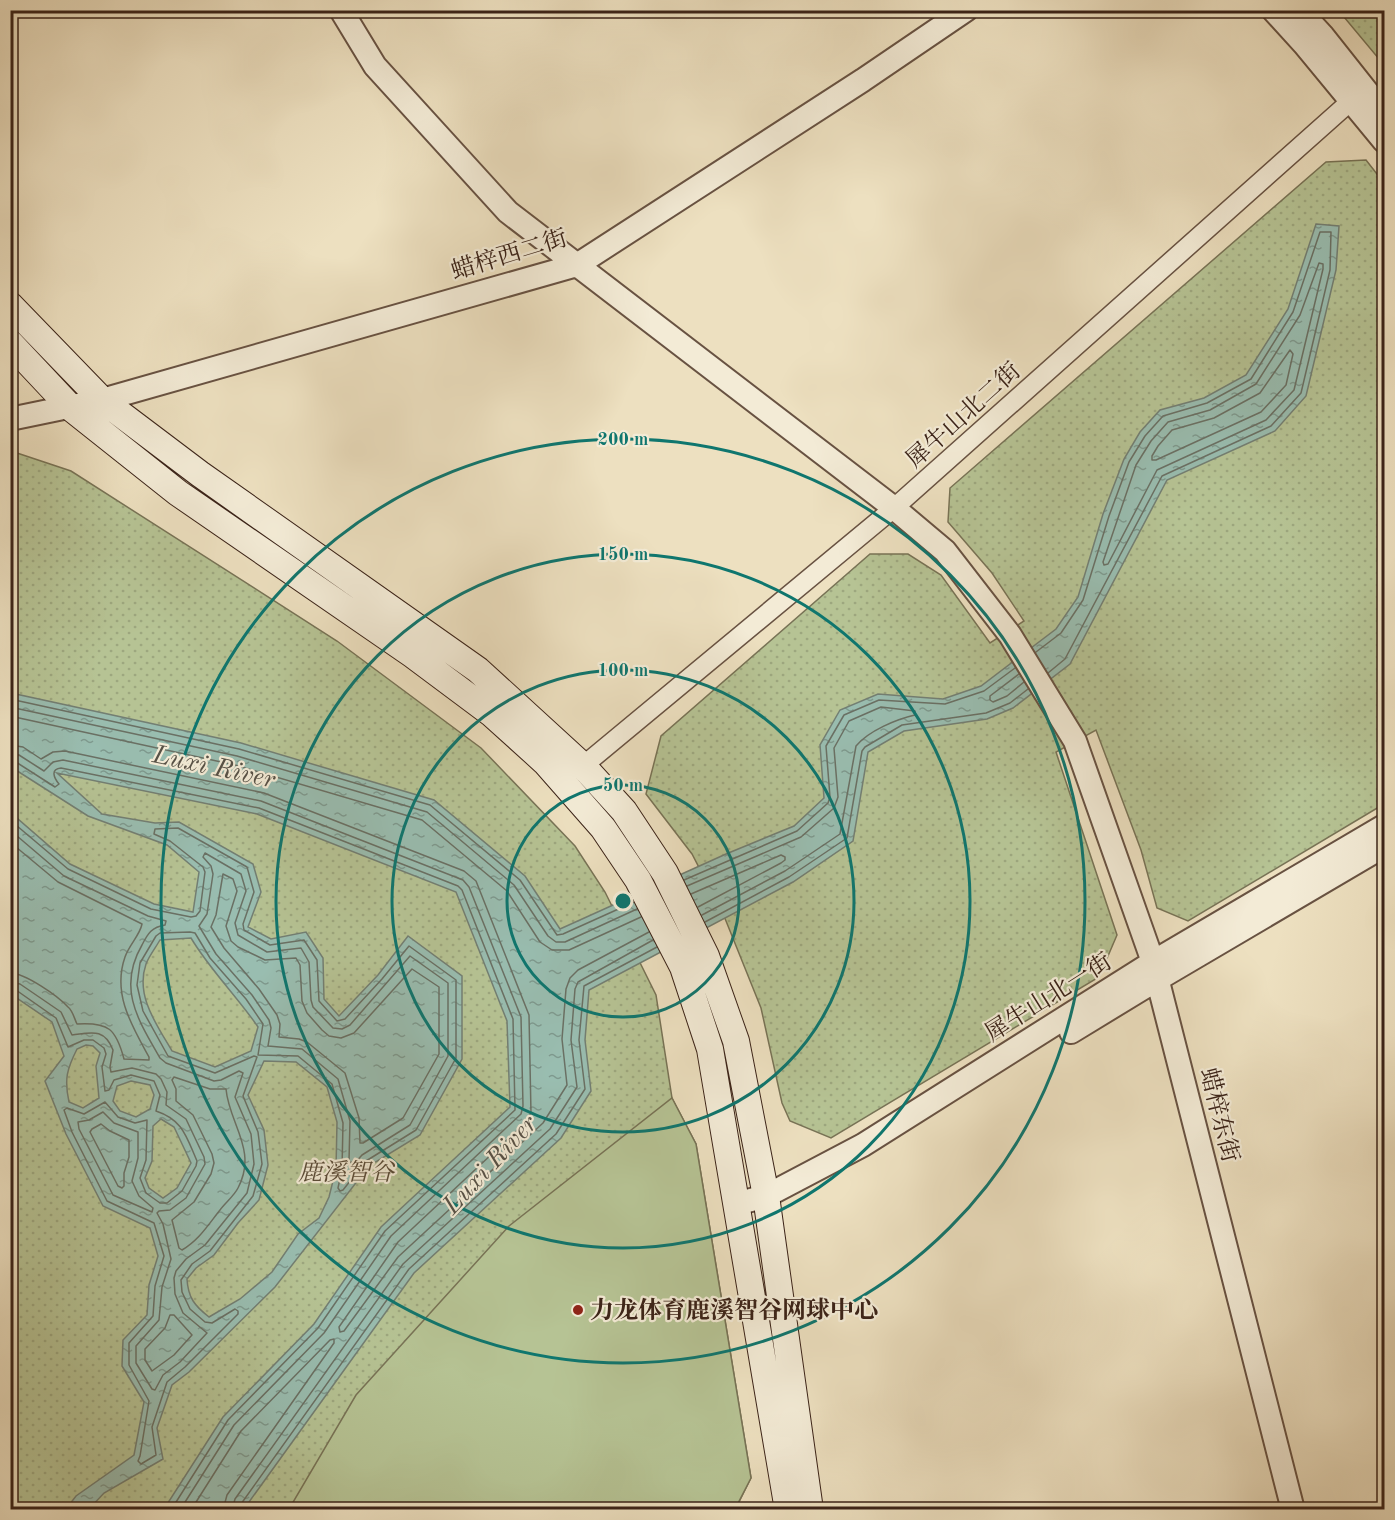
<svg xmlns="http://www.w3.org/2000/svg" width="1395" height="1520" font-family="'Old Standard TT','Noto Serif SC',serif">
<style>
.park{fill:url(#park-dots);stroke:#787356;stroke-width:1.5}
.pitch{fill:#b6c394;stroke:#787356;stroke-width:1.5}
.water{fill:url(#water-ripples);stroke:#737f73;stroke-width:1.5;fill-rule:evenodd}
.lines{fill:none;stroke-linecap:round;stroke-linejoin:round}
.shore{stroke:#6a7064;stroke-width:1.5}
.minor-casing{stroke:#685242;stroke-width:21}
.tertiary-casing{stroke:#685242;stroke-width:26}
.secondary-casing{stroke:#3b2318;stroke-width:28}
.minor{stroke:#f3ebd6;stroke-width:18}
.tertiary{stroke:#f3ebd6;stroke-width:22}
.secondary{stroke:#f3ebd6;stroke-width:26}
.ring{fill:none;stroke:#0f766e;stroke-width:3}
.poi-dot{fill:#8f2418;stroke:#f3ebd6;stroke-width:2}
.labels{text-anchor:middle;stroke-width:4.5;stroke-linejoin:round;paint-order:stroke}
.street-label{font-size:24px;fill:#3b2318;stroke:#f3ebd6}
.park-label{font-size:24px;font-style:italic;fill:#5a4b37;stroke:#f3ebd6}
.poi-label{font-size:24px;font-weight:bold;fill:#3b2318;stroke:#f3ebd6;text-anchor:start}
.water-label{font-size:26px;font-style:italic;fill:#575146;stroke:#f3ebd6}
.centre{fill:#0f766e;stroke:#f3ebd6;stroke-width:3}
.ring-label{font-size:18px;text-anchor:middle;font-weight:bold;fill:#0f766e;stroke:#f3ebd6;stroke-width:4.5;stroke-linejoin:round;paint-order:stroke}
</style>
<defs>
<pattern id="park-dots" width="8" height="8" patternUnits="userSpaceOnUse" patternTransform="scale(1.5)"><rect width="8" height="8" fill="#b6c394"/><path d="M2 2h.1M6 6h.1" fill="none" stroke="#9da77f" stroke-width="1.8" stroke-linecap="round"/></pattern>
<pattern id="water-ripples" width="26" height="14" patternUnits="userSpaceOnUse" patternTransform="scale(1.5)"><rect width="26" height="14" fill="#99bdb0"/><path d="M2 4q2-2 4 0t4 0M15 11q2-2 4 0t4 0" fill="none" stroke="#7e998e"/></pattern>
</defs>
<rect width="100%" height="100%" fill="#ede0c0"/>
<filter id="stains"><feTurbulence type="fractalNoise" baseFrequency=".00333" numOctaves="4"/><feColorMatrix values="0 0 0 0 .2 0 0 0 0 .09 0 0 0 0 .02 0 0 0 .5 -.17"/></filter>
<radialGradient id="worn" r=".72"><stop offset=".6" stop-color="#630" stop-opacity="0"/><stop offset="1" stop-color="#630" stop-opacity=".3"/></radialGradient>
<path class="park" d="M1339 11H1384V65Z
M1366 160 1384 183V804L1188 921 1157 908 1141 850 1096 730 1056 752 1117 935 1099 977 831 1138 790 1121 782 1103 761 1008 724 916 692 854 646 794 661 736 870 554H908L941 575 990 643 1024 621 992 573 948 522 950 488 1326 162Z
M11 451 71 471 337 641 481 748 575 846 605 892 656 995 672 1098 696 1144 751 1478 735 1510H11L10 1440 14 1423 10 1352Z"/>
<path class="pitch" d="M672 1098 696 1144 751 1478 735 1509H289L356 1395 509 1226Z"/>
<path class="water" d="M1316 224 1339 226 1336 270 1306 396 1275 431 1167 480 1070 664 1013 708 987 719 904 731 868 752 853 841 793 882 589 990 585 1040 591 1091 561 1138 414 1273 244 1509H164L223 1417 314 1324 381 1227 510 1107 507 1021 456 892 257 814 57 773 102 814 155 823 179 822 253 864 261 892 248 927 271 939 306 932 323 958 324 999 339 1016 378 975 408 936 462 976V1059L420 1135 369 1166 275 1287 189 1372 172 1385 157 1428 163 1459 104 1493 89 1509H66L76 1496 134 1455 144 1402 122 1366 123 1340 147 1315 149 1285 158 1256 150 1228 103 1206 66 1134 45 1081 64 1056 52 1022 11 994V813L70 864 154 904 193 912 199 872 167 845 88 816 11 767V693L241 743 434 800 525 876 560 929 726 854 794 826 824 798 820 745 840 710 878 694 943 699 981 686 1056 629 1078 597 1103 514 1124 459 1140 432 1160 410 1204 398 1246 375 1288 309ZM191 938C210 970 237 996 258 1027L251 1051 215 1067 172 1051C157 1025 135 996 146 964 149 956 156 947 160 940ZM86 1045 93 1046 100 1053 96 1066 99 1098 83 1108 69 1102C64 1079 67 1069 77 1049ZM264 1061 296 1062 327 1087 337 1122 336 1169 329 1197 319 1218 298 1234 272 1272 240 1299 209 1317C195 1306 188 1298 187 1279L196 1268 214 1255 238 1223 259 1200 268 1165 264 1130 248 1095ZM131 1081 150 1085 154 1095 150 1109 136 1117 120 1111 113 1101 117 1086ZM161 1119 174 1127 191 1163 177 1188 163 1198 149 1188 145 1178 152 1161 153 1126Z"/>
<g class="lines">
<path class="shore" d="M1319 263 1323 264V269L1294 390 1266 420 1157 470 1108 564 1104 565 1103 562 1136 465 1151 441 1168 422 1210 410 1256 384 1300 315Z
M1290 350 1293 354 1286 385 1261 412 1156 460H1152V456L1158 446 1172 430 1214 418 1260 393Z
M1036 652 1061 633 1083 600 1109 516 1129 462 1145 436 1163 416 1207 403 1251 379 1293 312 1320 232H1331L1330 270 1301 393 1271 426 1162 476 1065 659 1048 673
M1019 674 990 696V700L993 702 1007 696 1024 682
M10 699 239 749 430 805 520 880 557 935 563 934 634 902
M10 707 237 756 427 812 514 885 548 936 556 942H565L637 909
M10 716 235 765 422 820 507 891 540 942 552 950H569L641 917
M10 745 23 747 41 759 53 752 65 751 264 793 464 871 476 881 529 1015 531 1113 525 1123 398 1242 339 1327 340 1332 344 1331 398 1257 543 1123 567 1085 562 1039 566 989 570 978 578 970 649 932
M10 754 19 755 44 771 53 762 63 760 261 801 463 880 469 887 521 1017 523 1106 521 1114 391 1236 324 1333 234 1425 180 1510
M10 761 16 762 55 787 59 784C54 778 50 769 61 768L259 808 458 886 462 890 513 1019 515 1110 385 1231 318 1328 228 1420 171 1510
M10 820 68 869 151 909 191 917 196 916 200 911 205 872 203 867 170 841 154 834 155 829 178 828 247 867 254 892 243 924 244 930 270 945 304 940 317 960 319 1001 337 1021 345 1019 382 979 409 946 456 980V1058L416 1130 366 1161 343 1190 340 1191 338 1188 342 1169 343 1123 332 1084 298 1056 258 1055 263 1024 246 999 210 958 195 933 190 932 160 933 156 936 140 963 137 985 143 1011 168 1056 215 1073 254 1056 257 1057 243 1096 258 1132 262 1164 253 1196 210 1251 192 1264 181 1280 182 1292 190 1309 205 1322 212 1323 235 1309 238 1311V1314L185 1367 167 1382 152 1427 156 1455 141 1464 138 1461 140 1456 149 1401 129 1365V1343L153 1316 155 1286 164 1256 154 1223 107 1201 72 1132 64 1110 67 1108 84 1114 105 1102 118 1117 135 1123 147 1120 146 1160 140 1178 146 1193 160 1203H167L182 1191 196 1166 197 1161C186 1136 183 1120 156 1111L160 1095 154 1081 131 1075 114 1080 109 1090 105 1091 102 1067 106 1054 104 1048 93 1040H84L68 1047 56 1018 16 990 10 989
M10 830 64 876 148 916 166 921 165 925C152 927 148 933 142 945 117 988 138 1020 160 1058L166 1063 214 1081 221 1080 239 1071 243 1073 235 1097 251 1134 254 1164 247 1193 205 1245 186 1259 176 1271 174 1278 175 1294 183 1313 207 1333 180 1362 163 1375 155 1390 152 1389 136 1363V1346L159 1320 162 1287 171 1259 163 1224 157 1213 159 1211 170 1210 186 1198 205 1164 204 1157 186 1119 166 1105 167 1092 161 1079 156 1074 132 1068 111 1072 110 1067 113 1050C104 1027 90 1033 72 1035L61 1012 20 984 10 982
M10 842 58 882 142 924C140 935 129 945 125 957 112 994 132 1026 149 1057V1060L124 1059C116 1029 109 1022 77 1024 74 1018 73 1011 68 1007 58 996 25 973 10 973
M205 853 241 874 246 891 235 923 238 935 267 952 301 948 309 962 311 1000 313 1007 333 1028 342 1029 350 1025 410 956 448 983V1056L410 1125 362 1155 354 1164 349 1161 350 1121 338 1079 302 1049 268 1046 271 1028 269 1020 252 995 216 954 199 926 207 914 213 874 211 866 203 857Z
M223 874 233 879 237 891 226 926 231 941 238 947 265 960 296 958 300 965 302 1001 307 1013 322 1030 329 1036 341 1038 354 1033 412 969 439 987V1054L403 1118 363 1143H360L359 1118 345 1073 307 1042 299 1039 279 1037 280 1024 277 1015 259 989 224 948 211 927 216 915Z
M684 880 797 831 828 803 830 797 826 746 844 715 879 700 945 704 984 691 1015 668
M687 886 801 837 834 808 838 797 834 748 849 721 881 707 915 711V715C897 719 868 731 856 746L840 834 785 871 702 915
M691 894 781 855 785 857V860L781 863 698 907
M705 922 789 877 847 838 862 751 865 747 902 725 986 713 1010 703 1028 689
M174 1077 210 1089H226C229 1124 258 1150 238 1188 234 1196 225 1203 220 1210 208 1225 199 1240 182 1250L179 1248 172 1220 194 1202 211 1174 214 1163 212 1154 193 1115 176 1101V1089L172 1080Z
M103 1112 114 1123 138 1132V1158L132 1181 139 1196 153 1208 152 1212 113 1195 79 1129 78 1122 89 1120Z
M101 1124 110 1131 129 1140V1157L124 1173V1186L122 1188 118 1186 90 1132 92 1129Z
M170 1315H174L192 1335 174 1355 152 1371 145 1360V1349L165 1328Z
M191 1510 241 1431 330 1340 334 1339V1343L227 1495 223 1510
M232 1510 235 1499 403 1264 550 1129 577 1087 571 1040 575 989 578 982 653 940
M240 1510 241 1504 409 1269 556 1134 585 1089 579 1040 584 986 657 947"/>
<g class="minor-casing">
<path id="minor" d="M583 766 894 508 1361 92"/>
</g>
<g class="tertiary-casing">
<path id="tertiary" d="M341 10 375 66 508 212 894 508 945 551 1010 635 1075 741 1153 962 1293 1510
M1273 10 1304 44 1384 141
M1299 10 1323 36 1384 113
M10 419 102 400 577 265 863 80 966 10
M1071 1032 1158 979 1384 846
M736 1204 766 1196 863 1145 1153 962 1384 826"/>
</g>
<g class="secondary-casing">
<path id="secondary" d="M10 305 102 400 200 474 478 670 583 766 624 811 665 873 706 956 736 1041 766 1196 810 1510
M10 343 71 408 178 493 413 655 492 714 545 762 603 828 638 880 683 967 710 1049 788 1510"/>
</g>
<use href="#minor" class="minor"/>
<use href="#tertiary" class="tertiary"/>
<use href="#secondary" class="secondary"/>
</g>
<g class="ring">
<circle cx="623" cy="901" r="116"/>
<circle cx="623" cy="901" r="231"/>
<circle cx="623" cy="901" r="347"/>
<circle cx="623" cy="901" r="462"/>
</g>
<circle class="poi-dot" cx="578" cy="1310" r="6"/>
<g class="labels">
<g class="street-label">
<text transform="translate(509 254) rotate(-17)" y="8">蜡梓西二街</text>
<text transform="translate(963 415) rotate(-42)" y="8">犀牛山北二街</text>
<text transform="translate(1048 997) rotate(-32)" y="8">犀牛山北一街</text>
<text transform="translate(1220 1115) rotate(76)" y="8">蜡梓东街</text>
</g>
<g class="park-label">
<text x="346" y="1180">鹿溪智谷</text>
</g>
<g class="poi-label">
<text x="590" y="1318">力龙体育鹿溪智谷网球中心</text>
</g>
<g class="water-label">
<text transform="translate(214 766) rotate(12)" y="9">Luxi River</text>
<text transform="translate(489 1164) rotate(-47)" y="9">Luxi River</text>
</g>
</g>
<circle cx="623" cy="901" r="9" class="centre"/>
<g class="ring-label">
<text x="623" y="445">200 m</text>
<text x="623" y="560">150 m</text>
<text x="623" y="676">100 m</text>
<text x="623" y="791">50 m</text>
</g>
<rect width="1395" height="1520" fill="none" stroke="#ede0c0" stroke-width="36"/>
<rect x="12" y="12" width="1371" height="1496" fill="none" stroke="#3b2318" stroke-width="3"/>
<rect x="18" y="18" width="1359" height="1484" fill="none" stroke="#3b2318" stroke-width="1.5"/>
<rect width="100%" height="100%" filter="url(#stains)"/>
<rect width="100%" height="100%" fill="url(#worn)"/>
</svg>
